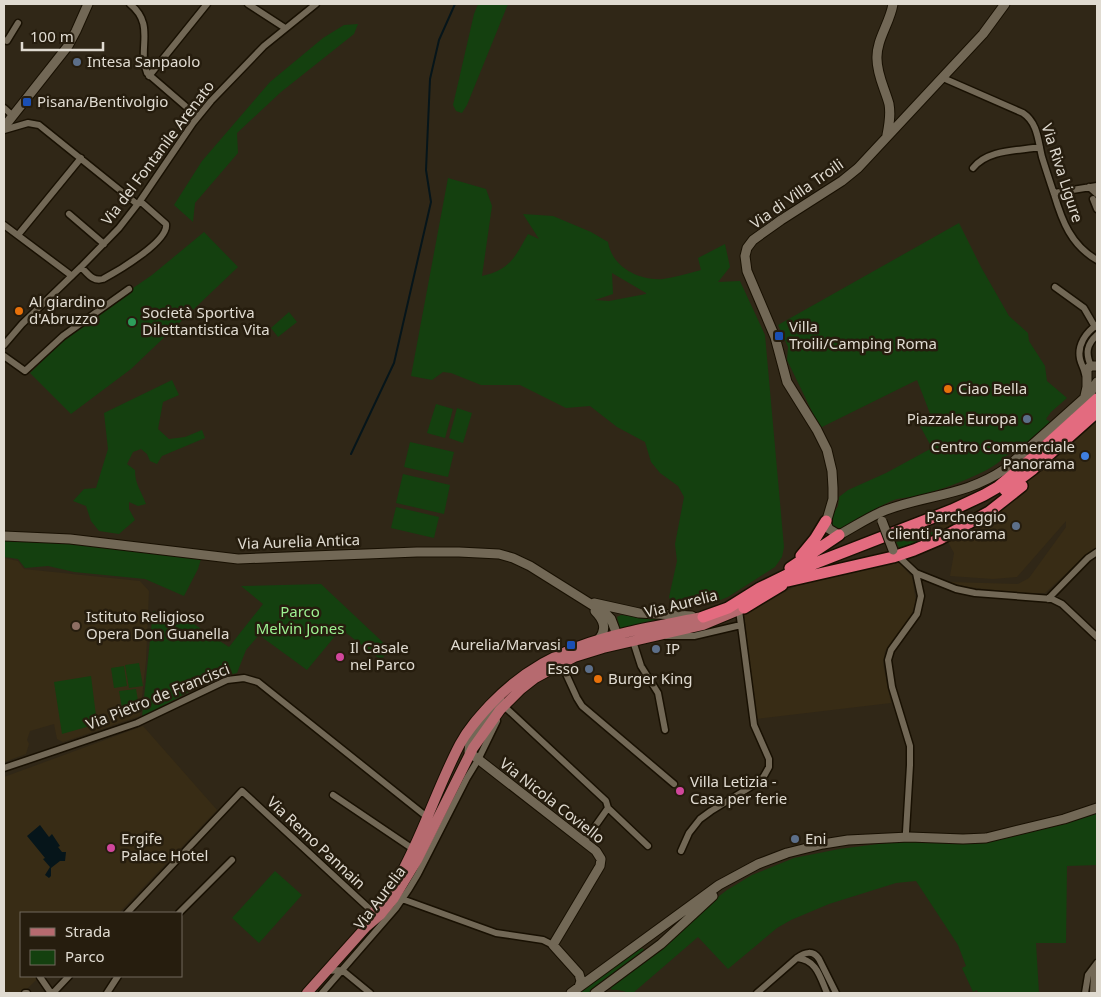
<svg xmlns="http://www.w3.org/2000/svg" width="1101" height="997" font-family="'Noto Sans',sans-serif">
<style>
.built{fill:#382c15}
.green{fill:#14400f;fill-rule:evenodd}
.water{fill:#06151a}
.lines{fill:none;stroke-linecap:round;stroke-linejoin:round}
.stream{stroke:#06151a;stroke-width:2}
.street-casing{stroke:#181002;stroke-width:9}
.secondary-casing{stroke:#181002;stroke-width:11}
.primary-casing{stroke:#181002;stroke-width:12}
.highway-casing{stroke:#181002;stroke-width:14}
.street{stroke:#726856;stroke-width:6}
.secondary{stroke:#726856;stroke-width:9}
.primary{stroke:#b66a6f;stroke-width:10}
.highway{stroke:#e36b7f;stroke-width:11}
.secondary-bridge-casing{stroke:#181002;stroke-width:11;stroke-linecap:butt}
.secondary-bridge{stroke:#726856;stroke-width:9}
.service-dot{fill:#5c6f8a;stroke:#261d0e;stroke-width:2}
.transit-dot{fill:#1a4fb4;stroke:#261d0e;stroke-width:2}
.food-dot{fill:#e8710a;stroke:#261d0e;stroke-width:2}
.leisure-dot{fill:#2e9e5b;stroke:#261d0e;stroke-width:2}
.shop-dot{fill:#3f7fe0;stroke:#261d0e;stroke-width:2}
.education-dot{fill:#8d6e63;stroke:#261d0e;stroke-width:2}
.hotel-dot{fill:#d1479c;stroke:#261d0e;stroke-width:2}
.labels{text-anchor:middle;stroke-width:5;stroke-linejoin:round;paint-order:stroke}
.poi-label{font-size:15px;fill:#e0dbd1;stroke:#261d0e;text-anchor:start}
.street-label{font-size:15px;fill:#e0dbd1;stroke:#261d0e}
.park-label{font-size:15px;fill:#9ef192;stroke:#261d0e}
</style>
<rect width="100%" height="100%" fill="#302717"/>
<path class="built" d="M1097 418V547L1087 554 1045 593H1020L968 587 948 582 1018 584 1029 578 1066 527V521L1017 577 993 579 950 576 954 553 939 526 982 508 1057 452Z
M4 558 18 561 24 569 140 581 149 591 146 661 140 716 63 742 57 739 54 724 30 731 27 740 29 744 26 754 4 762Z
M897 560 912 577 916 602 911 616 885 651 883 664 891 703 756 719 744 613 806 581Z
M143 726 217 810 119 913H21V976H40L23 993H4V777Z"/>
<path class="green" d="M478 4H508L467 105 462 113 456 111 453 105 474 14Z
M358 24 354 34 281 92 237 133 238 153 195 203 193 222 174 205 202 161 270 82 323 38 344 25Z
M448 178 486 189 492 206 482 276C510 270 515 257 528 234L539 239 523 214 553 216 591 232 608 242C612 267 639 281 663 279 676 277 689 273 701 270L698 258 725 244 730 267 718 282 740 281 765 335 784 547 782 557 775 567 728 597 708 605 672 604 669 597 677 561 675 544 684 497 678 486 660 473 651 462 645 442 617 427 590 406 566 408 520 385H481L451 373 443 372 432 380 411 376ZM612 273 646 293V294L609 301 595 300 613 294Z
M959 223 981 267 1009 316 1028 333 1029 341 1045 366 1047 381 1067 398 1051 412 1046 419 1050 422 1036 437 1003 458C992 472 939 491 920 495 911 498 902 497 894 500 874 508 858 520 840 529 834 528 831 526 830 519L838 506 839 497 848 490 886 473 932 448 919 424 931 416 917 380 820 428 787 360 788 347 778 325Z
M204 232 238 267 131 369 71 414 30 373 78 326 152 275Z
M289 312 297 322 278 337 271 328Z
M172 380 179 395 163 402 158 429 169 439 185 437 202 430 205 438 162 456 157 464 150 461 147 454 141 449 133 452 127 464 135 470C135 485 141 490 146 504L138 506 129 502V509L135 520 119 534 99 531 91 521 86 506 73 501 84 489 96 488 108 449 104 413Z
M436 404 453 409 445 438 427 433Z
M457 408 472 413 463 443 449 438Z
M410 442 454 452 448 477 404 467Z
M403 474 450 485 444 514 396 503Z
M396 507 439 517 434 538 391 528Z
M931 532 942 533 900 549 896 542Z
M10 540 60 542 201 559 198 569 184 596 145 579 74 572 48 566 25 568 18 559 4 557V541Z
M321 584 390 649 381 660 341 629 307 670 259 635 246 650 237 673C209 678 168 704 142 717L153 611 189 621 229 647 263 604 241 586Z
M621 615 658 619 620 629 617 617Z
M139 663 143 686 129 688 125 665Z
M124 666 127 686 114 688 111 668Z
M91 676 97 724 62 734 54 682Z
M136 689 140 712 123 714 119 691Z
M1097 812V865L1067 866 1066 943H1036L1039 993H978L977 990 973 992 962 968 966 966 958 945 916 881 896 883 829 904 791 920 777 928 728 969 698 937 633 993C625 993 621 989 612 990L610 987 666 945 714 900 727 890 752 875 794 858 839 849 909 840 954 842Z
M275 871 302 895 259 943 232 918Z
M641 947 644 950 643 955 590 993H576Z"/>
<path class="water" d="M40 825 49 837 52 834 60 846 58 847 62 852H66L65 861H60L51 868V876L49 878 45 875 50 867 43 859 45 858 27 836Z"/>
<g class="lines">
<path class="stream" d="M351 454 394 363 431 202 426 170 430 79 439 40 455 4"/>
<g class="street-casing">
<path id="street" d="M130 4C156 25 137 48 147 73L198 117
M248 4 285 28
M4 40 7 41 18 23
M149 76 207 4
M943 78 1023 113C1038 123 1038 141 1042 157 1046 170 1050 182 1054 194 1062 221 1071 245 1097 260
M4 108 12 115
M4 130 28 123 39 125 137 204
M973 168C988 149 1018 151 1040 147
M1089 187 1097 194
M1054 193 1097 186
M1093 199 1097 209
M69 214 104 244
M4 225 72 276
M18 235 81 158
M81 267C88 274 93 282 103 279 118 271 169 241 166 224L140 201
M1055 287 1084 308 1095 327
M4 345 22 324 81 267 119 228 140 201 193 123 211 101 264 46 316 4
M4 356 25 371 63 336 129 289
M1091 366C1085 353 1087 344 1097 335
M1085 374C1084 368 1081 364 1080 359 1077 345 1086 332 1097 325
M898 556 916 573 921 596 917 614 891 650 888 660 892 687 910 746V765L906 832
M916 573 956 589 975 593 1052 599 1062 604 1097 637
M1048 599 1088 558 1097 552
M666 636H694L741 625
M633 641 641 666 658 693 665 730
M561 663 577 698 582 706 674 784
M504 706 606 801 608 808 648 846
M4 768 137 723 227 680 244 678 258 682 427 817
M333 795 413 849
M584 842 608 808
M681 851 689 833 700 819 711 811 757 783 764 776 769 767V759L754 725 739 610
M402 899 496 933 543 940 553 945
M127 913 242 791 374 913
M179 913 232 860
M797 958C817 960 820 977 827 993
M327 971 342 970 370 993
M40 977 51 993
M25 993H27
M53 993 69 976
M107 993 118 976
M322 993 396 908 409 889 418 874 467 778 478 760 497 721
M757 993 797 958C805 952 813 950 819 959L836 993
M1085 993 1088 975 1097 963
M1093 993 1094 975 1097 965"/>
</g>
<g class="secondary-casing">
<path id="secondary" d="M1005 4 983 34 858 168 842 181 781 220 753 240 747 248 745 256 747 271 775 337 787 382 817 430 827 450 832 471 833 488V499L826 523 829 529 839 535C854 527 870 516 886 510 929 494 965 496 1005 469L1090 393 1097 382
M4 127 68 46 76 31 88 4
M887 135C889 125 891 115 889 104 885 89 877 75 877 59 876 40 890 23 893 4
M1085 396 1087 387V369L1091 366H1097
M4 536 70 539 238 559 417 552H459L499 554 513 558 530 566 605 613 611 619 619 640
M594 603 639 613 692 616
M595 611C604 620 607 629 599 639
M500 700 470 741 469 752 596 851 601 859 600 866 553 945 579 974 581 981 579 987
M571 993 719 885 758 864 787 853 823 844 848 840 909 837 963 839 986 838 1064 819 1097 808
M595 993 661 944 713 896"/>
</g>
<g class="primary-casing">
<path id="primary" d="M372 915C383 900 395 885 404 868 425 828 439 784 460 744 468 729 479 717 490 705 550 641 622 633 703 617
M307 993 366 927 380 915 394 898 417 860 473 748 500 710 521 689 535 678 574 657 603 648 703 625 739 610"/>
</g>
<g class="highway-casing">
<path id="highway" d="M1005 490 1033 469 1097 412
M801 556 815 539 826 521
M790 568 839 535
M788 581 893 557 914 550 940 539 989 512 1022 486
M744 608 782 585
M703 617 728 608 760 588 795 571 952 510 984 495 998 487 1022 467 1097 399"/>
</g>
<use href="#street" class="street"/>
<use href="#secondary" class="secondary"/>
<use href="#primary" class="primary"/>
<use href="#highway" class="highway"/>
<g class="secondary-bridge-casing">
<path id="secondary-bridge" d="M882 521 893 550"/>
</g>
<use href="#secondary-bridge" class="secondary-bridge"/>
</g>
<g class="service-dot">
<circle cx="77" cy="62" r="5"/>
<circle cx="1027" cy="419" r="5"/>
<circle cx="1016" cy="526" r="5"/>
<circle cx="656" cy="649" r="5"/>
<circle cx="589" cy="669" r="5"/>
<circle cx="795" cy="839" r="5"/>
</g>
<g class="transit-dot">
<rect x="22" y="97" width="10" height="10" rx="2.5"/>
<rect x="774" y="331" width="10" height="10" rx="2.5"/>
<rect x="566" y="640" width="10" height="10" rx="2.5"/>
</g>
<g class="food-dot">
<circle cx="19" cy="311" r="5"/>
<circle cx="948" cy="389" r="5"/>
<circle cx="598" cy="679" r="5"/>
</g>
<circle class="leisure-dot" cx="132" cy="322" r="5"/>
<circle class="shop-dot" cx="1085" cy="456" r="5"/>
<circle class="education-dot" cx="76" cy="626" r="5"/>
<g class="hotel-dot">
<circle cx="340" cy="657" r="5"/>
<circle cx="680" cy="791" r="5"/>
<circle cx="111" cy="848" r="5"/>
</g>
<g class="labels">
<g class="poi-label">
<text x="87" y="67">Intesa Sanpaolo</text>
<text x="37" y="107">Pisana/Bentivolgio</text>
<text x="29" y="307">Al giardino<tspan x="29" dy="17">d'Abruzzo</tspan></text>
<text x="142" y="318">Società Sportiva<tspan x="142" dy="17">Dilettantistica Vita</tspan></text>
<text x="789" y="332">Villa<tspan x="789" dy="17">Troili/Camping Roma</tspan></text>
<text x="958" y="394">Ciao Bella</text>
<text x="1017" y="424" text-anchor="end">Piazzale Europa</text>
<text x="1075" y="452" text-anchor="end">Centro Commerciale<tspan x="1075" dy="17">Panorama</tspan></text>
<text x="1006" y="522" text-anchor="end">Parcheggio<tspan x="1006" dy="17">clienti Panorama</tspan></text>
<text x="86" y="622">Istituto Religioso<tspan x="86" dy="17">Opera Don Guanella</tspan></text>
<text x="561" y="650" text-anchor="end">Aurelia/Marvasi</text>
<text x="350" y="653">Il Casale<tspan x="350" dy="17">nel Parco</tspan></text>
<text x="666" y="654">IP</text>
<text x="579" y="674" text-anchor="end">Esso</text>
<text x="608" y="684">Burger King</text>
<text x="690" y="787">Villa Letizia -<tspan x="690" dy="17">Casa per ferie</tspan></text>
<text x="121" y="844">Ergife<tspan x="121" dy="17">Palace Hotel</tspan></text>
<text x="805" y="844">Eni</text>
</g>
<g class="street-label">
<text transform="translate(158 153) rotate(-53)" y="5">Via del Fontanile Arenato</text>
<text transform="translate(1062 173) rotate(72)" y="5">Via Riva Ligure</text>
<text transform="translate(797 194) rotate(-35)" y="5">Via di Villa Troili</text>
<text transform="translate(299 542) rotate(-2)" y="5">Via Aurelia Antica</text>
<text transform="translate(681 604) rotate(-14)" y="5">Via Aurelia</text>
<text transform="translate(158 697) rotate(-22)" y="5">Via Pietro de Francisci</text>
<text transform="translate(552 801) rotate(38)" y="5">Via Nicola Coviello</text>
<text transform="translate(316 843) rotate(43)" y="5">Via Remo Pannain</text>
<text transform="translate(380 898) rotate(-53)" y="5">Via Aurelia</text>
</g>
<g class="park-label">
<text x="300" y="617">Parco<tspan x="300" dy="17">Melvin Jones</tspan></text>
</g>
</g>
<rect width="1101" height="997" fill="none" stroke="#e0dbd1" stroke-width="10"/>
<rect x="20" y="912" width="162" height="65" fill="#261d0e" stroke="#70695c"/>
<rect x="30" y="928" width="25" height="8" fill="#b66a6f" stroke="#70695c"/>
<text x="65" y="937" font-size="15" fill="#e0dbd1">Strada</text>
<rect x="30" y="950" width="25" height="15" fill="#14400f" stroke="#70695c"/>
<text x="65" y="962" font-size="15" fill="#e0dbd1">Parco</text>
<path d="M22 42v8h81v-8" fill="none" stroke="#e0dbd1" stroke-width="2.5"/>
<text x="30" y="42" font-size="15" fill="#e0dbd1" stroke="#261d0e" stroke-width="4" paint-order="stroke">100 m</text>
</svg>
